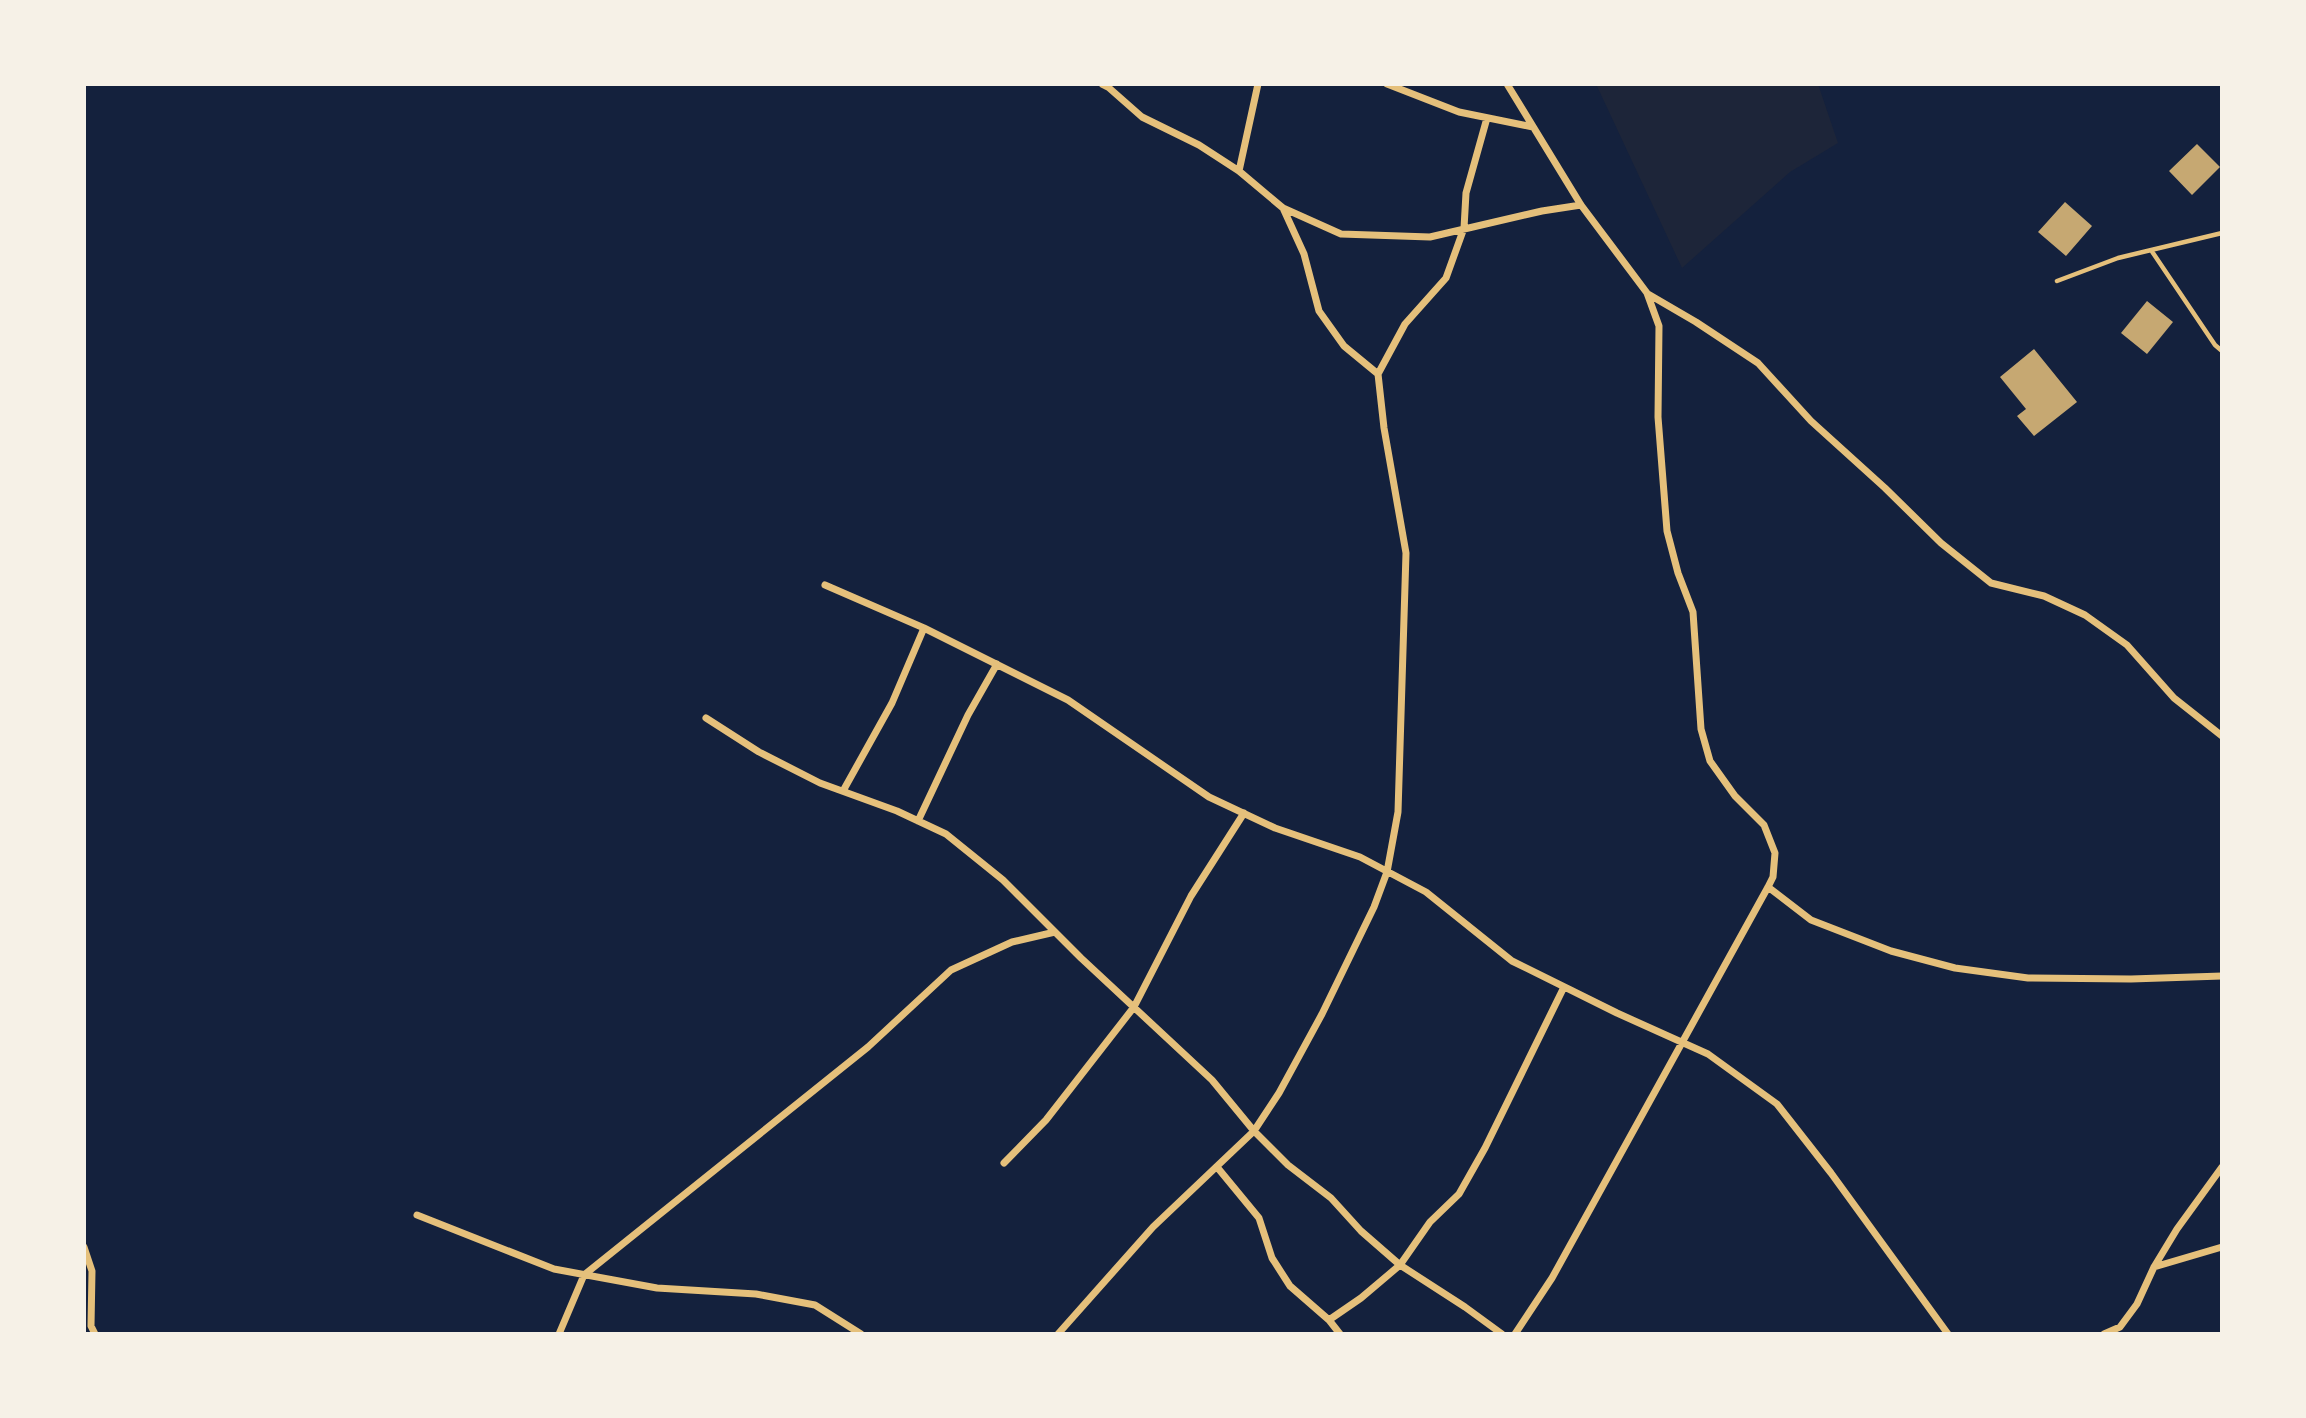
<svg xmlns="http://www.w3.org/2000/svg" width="2306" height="1418" font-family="Figtree,sans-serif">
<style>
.green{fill:#1d2539}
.building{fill:#c6a872}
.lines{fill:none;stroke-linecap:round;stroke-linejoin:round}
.service{stroke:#e5c07b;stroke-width:4.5}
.minor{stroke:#e5c07b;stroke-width:7}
</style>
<rect width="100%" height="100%" fill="#14213d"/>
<path class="green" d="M1596 84H1818L1838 143 1790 172 1682 268Z"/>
<path class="building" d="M2197 144 2220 167 2192 195 2169 171Z
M2065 202 2092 226 2066 256 2038 232Z
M2147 301 2173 322 2147 354 2121 333Z
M2034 349 2077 402 2034 436 2017 416 2026 409 2000 377Z"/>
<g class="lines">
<path class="service" d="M2151 250 2215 345 2222 351
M2057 281 2118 258 2222 233"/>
<path class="minor" d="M1102 84 1108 87 1142 117 1199 145 1239 171 1283 208 1341 234 1430 237 1542 211 1581 205
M1387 84 1459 112 1533 127
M1507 84 1581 205 1647 293 1659 326 1658 417 1667 531 1678 573 1693 612 1701 729 1710 761 1735 796 1764 825 1775 853 1773 877 1768 887 1552 1278 1515 1334
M1239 171 1258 84
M1283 208 1304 254 1319 311 1344 346 1378 374
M1648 294 1696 322 1758 363 1811 421 1885 488 1941 543 1991 583 2044 596 2085 615 2127 645 2174 698 2222 736
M825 585 924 628 1068 700 1209 797 1275 828 1360 857 1426 892 1512 961 1617 1013 1708 1054 1777 1104 1831 1173 1948 1334
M706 718 759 752 820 783 897 811 946 834 1003 880 1081 958 1212 1080 1254 1131 1288 1165 1331 1198 1361 1231 1400 1265 1465 1307 1502 1334
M843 791 892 703 924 628
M918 821 968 715 997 664
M1768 887 1811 920 1891 951 1955 968 2028 978 2131 979 2222 976
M1004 1163 1046 1120 1134 1007 1191 896 1244 813
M1217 1167 1259 1218 1272 1258 1290 1286 1329 1320 1340 1334
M417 1215 554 1269 657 1288 756 1294 815 1305 861 1334
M84 1247 92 1271 91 1326 95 1334
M2154 1267 2222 1247
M1329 1320 1361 1298 1400 1265 1430 1222 1459 1194 1485 1148 1564 987
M559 1334 584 1275 868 1047 951 970 1012 942 1055 932
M1058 1334 1153 1227 1254 1131 1279 1093 1322 1014 1374 907 1387 872 1398 812 1406 553 1384 428 1378 374 1405 324 1446 278 1464 228 1466 193 1487 118
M2104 1334 2120 1327 2137 1304 2154 1267 2177 1229 2222 1167"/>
</g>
<rect width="2306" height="1418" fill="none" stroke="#f6f1e7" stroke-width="172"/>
</svg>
